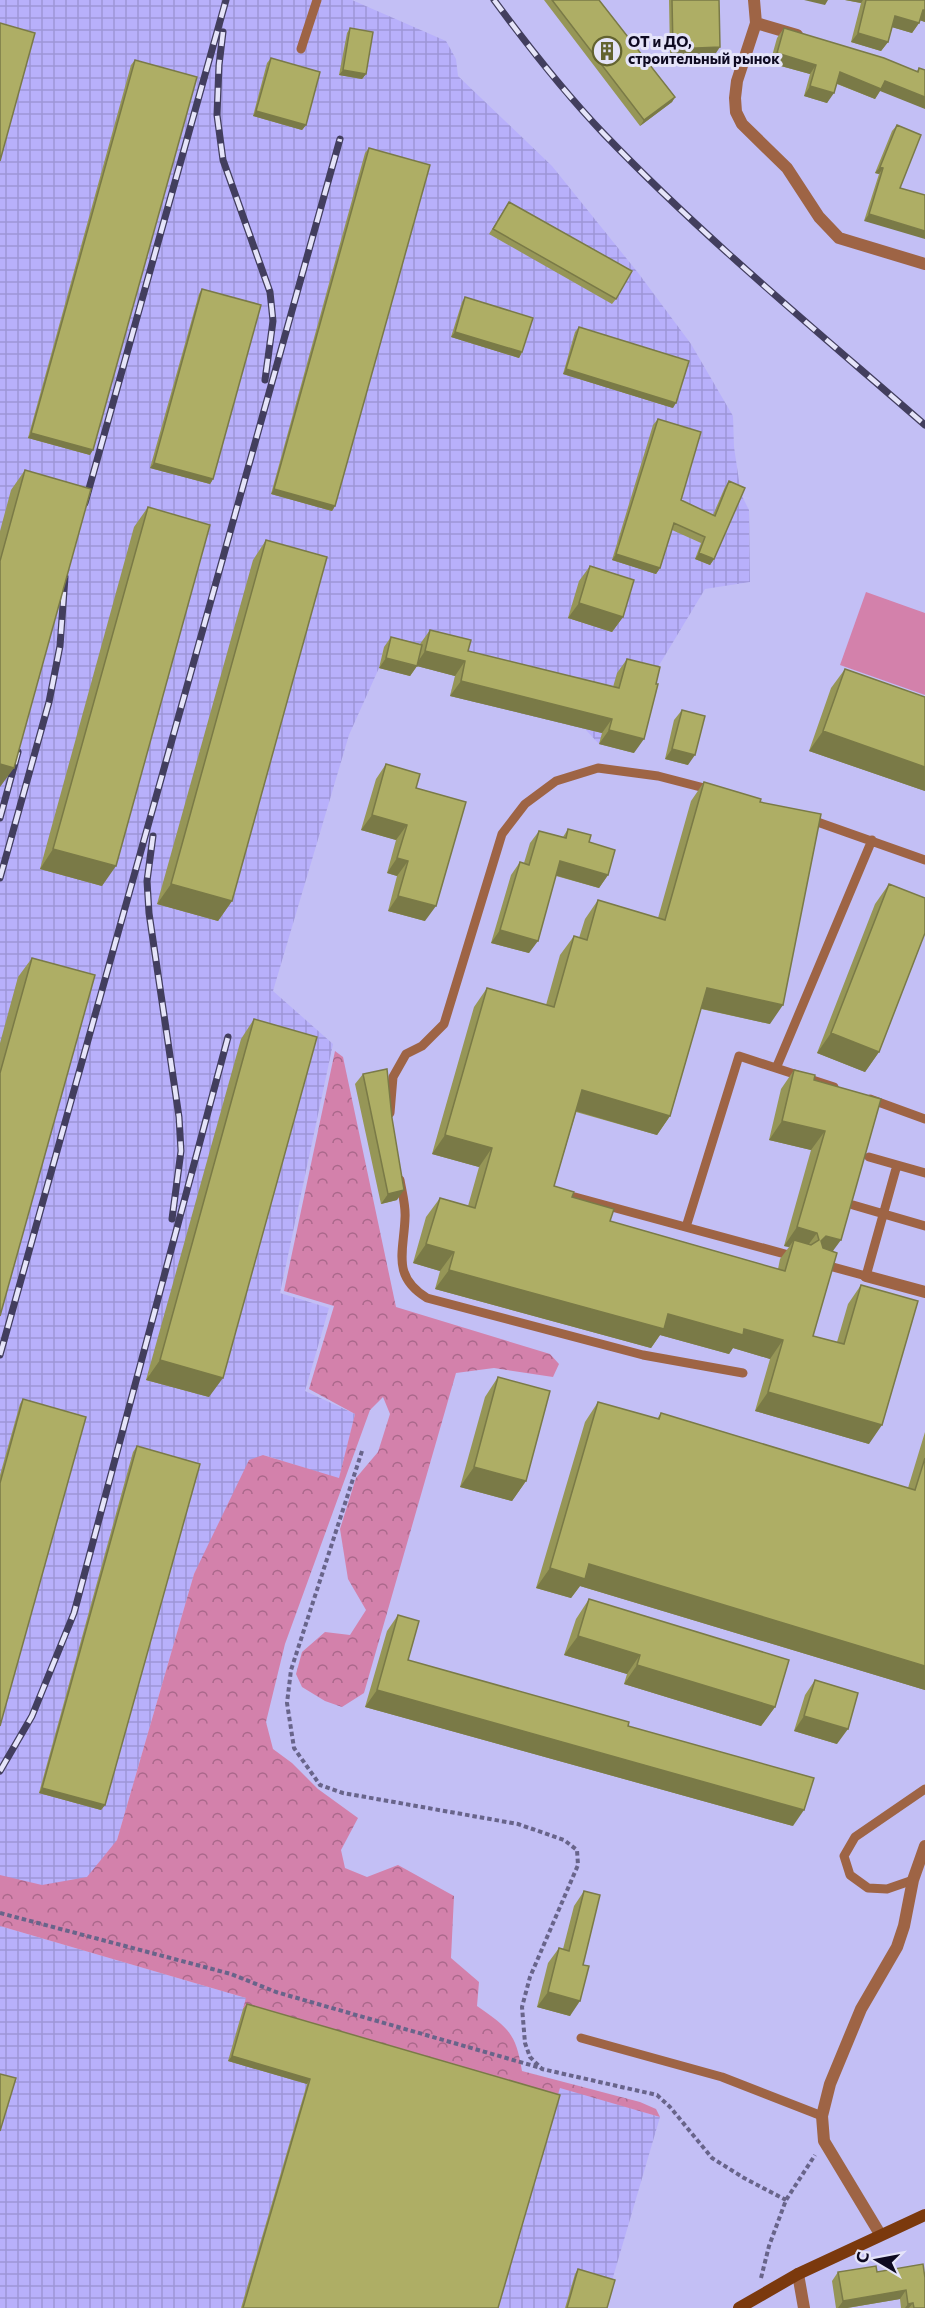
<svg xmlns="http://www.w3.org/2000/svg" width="925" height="2308" font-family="Commissioner,sans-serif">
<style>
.industrial{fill:url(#industrial-grid)}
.forest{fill:url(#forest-crowns)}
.pitch{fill:#d381ab}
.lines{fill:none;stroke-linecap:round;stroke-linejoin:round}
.path{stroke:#68648a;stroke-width:4;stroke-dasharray:4.5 3;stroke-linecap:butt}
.lane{stroke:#9e6445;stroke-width:9}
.street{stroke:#9e6445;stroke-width:12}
.secondary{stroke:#7b390d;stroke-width:12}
.rail-casing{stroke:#423e5e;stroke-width:7}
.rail{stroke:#e5e4f9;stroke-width:4.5;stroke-dasharray:14;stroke-linecap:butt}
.wall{fill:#969657}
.shaded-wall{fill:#7a7a47}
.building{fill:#aeae65;stroke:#7a7a47;stroke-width:1.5}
.labels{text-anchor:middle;stroke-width:6;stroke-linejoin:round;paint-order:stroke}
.poi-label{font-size:15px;font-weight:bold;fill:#0e0a21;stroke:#e5e4f9;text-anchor:start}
</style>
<defs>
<pattern id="industrial-grid" width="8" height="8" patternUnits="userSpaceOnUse" patternTransform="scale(1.5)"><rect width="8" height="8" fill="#b8b0fb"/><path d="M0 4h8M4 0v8" fill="none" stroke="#9d96d7"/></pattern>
<pattern id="forest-crowns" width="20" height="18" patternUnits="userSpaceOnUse" patternTransform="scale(1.5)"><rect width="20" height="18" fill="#d381ab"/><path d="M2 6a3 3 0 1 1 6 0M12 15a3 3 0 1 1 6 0" fill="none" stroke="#aa688b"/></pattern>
</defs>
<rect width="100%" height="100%" fill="#c3bff5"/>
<path class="industrial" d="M0 0H352L446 41 456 59 458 76 552 166 639 274 691 344 733 416 734 447 741 494 749 510 750 582 705 589 649 682 599 744 585 729 450 696 455 676 412 665 384 647 379 668 349 735 273 991 333 1044 280 1293 329 1308 305 1391 355 1414 339 1479 264 1455 194 1574 95 1916 0 1892Z
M0 1926 246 1998 244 2009 556 2100 560 2087 660 2117 604 2308H0Z"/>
<path class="forest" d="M335 1051 343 1057 396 1307 550 1354 559 1364 553 1377 494 1368 456 1373 364 1693 342 1707 325 1701 302 1687 296 1674 302 1652 325 1632 350 1635 366 1610 348 1579 340 1529 356 1478 378 1452 390 1414 383 1397 370 1410 285 1644 266 1722 273 1749 292 1763 318 1789 358 1818 341 1850 345 1868 367 1877 398 1865 454 1896 451 1958 479 1982 477 2006C507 2027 516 2032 522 2071L640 2102 656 2109 660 2117 560 2088 556 2100 243 2009 246 1998 0 1926V1875L42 1885 87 1877 117 1840 194 1574 249 1460 263 1455 339 1478 355 1414 309 1389 334 1306 284 1291Z"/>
<path class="pitch" d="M866 592 925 613V695L840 665Z"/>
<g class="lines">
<path class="path" d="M362 1451 291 1670 287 1703 294 1748 320 1785 343 1793 518 1824 564 1840 577 1850 578 1865 530 1977 522 2007 525 2043 530 2057 542 2069 657 2095 670 2107 712 2158 744 2178 786 2200
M0 1913 231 1974 276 1992 541 2068
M761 2278 769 2246 786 2200 815 2155"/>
<path class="lane" d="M301 49 317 0
M809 819 925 860
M777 1066 872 840
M870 1099 925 1119
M390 1113 393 1077 406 1054 422 1046 444 1024 502 834 525 804 556 781 598 768 658 776 712 790
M869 1157 925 1173
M400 1180C402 1192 406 1206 405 1218 404 1251 391 1276 427 1298L643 1355 743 1373
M575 1197 796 1257
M853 1205 925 1226
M686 1227 739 1056 834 1087
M822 1264 866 1276 897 1165
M913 1880 887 1889 868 1888 850 1875 844 1856 855 1837 925 1789
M581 2038 722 2077 822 2116"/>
<path class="street" d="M754 0 756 23 737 81 735 98 736 112 742 124 787 168 819 217 839 238 925 264
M756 23 797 35
M866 1276 925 1292
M880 2234 824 2141 822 2116 830 2084 861 2009 897 1947 904 1926 913 1880 925 1846
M798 2274 804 2308"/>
<path class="secondary" d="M739 2308 798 2274 925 2215"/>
<g class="rail-casing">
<path id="rail" d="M494 0C528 46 564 92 604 134 704 238 816 330 925 425
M223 32 219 65 217 115 223 160 270 292 273 321 265 380
M85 503 226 0
M0 818 18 752
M153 836 147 881 149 913 179 1117 181 1151 172 1219
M0 878 49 702 60 646 65 577
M0 1355 340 139
M0 1771 32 1716 74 1613 228 1037"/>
</g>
<use href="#rail" class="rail"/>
</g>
<path class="wall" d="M544 0H599L675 97 672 102 640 126Z
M669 0H719L716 53 670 54Z
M845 0H925V22L920 20 919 23 912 33 892 27 888 42 881 51 851 42 861 3Z
M350 28 366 74 362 79 339 75 347 33Z
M784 28 917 71 919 68 925 70 880 91 875 99 837 84 827 103 804 96 810 74 770 63 777 38Z
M271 58 306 125 302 130 253 116 267 63Z
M135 60 90 455 28 438 131 65Z
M897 125 900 188 864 221 879 174 875 173 892 131Z
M369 148 335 506 332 511 271 494 365 153Z
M509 202 616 299 612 304 489 234Z
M202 289 213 479 210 484 150 468 199 294Z
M465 297 522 352 519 358 451 337 462 302Z
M579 327 673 408 563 374 575 332Z
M658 419 681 500 713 515 725 487 729 481 714 559 710 565 695 559 701 543 672 530 660 568 656 574 612 560 653 425Z
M25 470 0 787V531L11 490Z
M148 507 102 886 40 869 134 527Z
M266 540 232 901 218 921 157 904 253 560Z
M590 566 623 617 612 632 568 618 579 581Z
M430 630 468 651 613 687 617 673 627 659 634 753 599 744 602 733 450 696 455 676 417 666 410 676 379 668 384 647 391 637 420 644Z
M845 669 925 697V791L809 751 831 688Z
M682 710 688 765 665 759 674 720Z
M386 764 416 788 425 921 388 911 397 876 387 873 396 840 361 830 376 779Z
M704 782 760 802 770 1024 701 1009 670 1116 657 1135 576 1112 554 1186 610 1221 778 1269 780 1259 789 1247 784 1246 811 1150 769 1140 781 1089 794 1070 814 1080 881 1099 833 1251 813 1336 837 1342 848 1304 861 1285 869 1444 755 1411 770 1359 733 1348 729 1354 660 1335 651 1348 435 1289 440 1271 413 1263 426 1217 440 1198 468 1206 479 1167 432 1154 474 1007 487 988 546 1005 560 955 574 936 579 938 585 919 598 900 658 918 691 801Z
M568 829 589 842 608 875 599 888 556 876 529 953 491 943 511 875 520 862 524 863 530 843 539 831 563 837Z
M889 884 879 1052 865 1072 817 1053 875 904Z
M32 958 0 1316V1043L18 977Z
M254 1019 209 1397 146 1380 241 1039Z
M363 1074 392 1118 397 1200 381 1204 355 1084Z
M498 1377 526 1481 512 1501 460 1487 485 1397Z
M23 1399 0 1726V1475L20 1404Z
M598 1402 657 1419 661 1413 908 1488 925 1432V1690L580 1586 571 1598 536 1588 585 1422Z
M137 1446 105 1805 101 1810 39 1793 133 1452Z
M589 1599 775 1707 761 1726 624 1684 627 1674 564 1655 576 1619Z
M398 1615 408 1660 628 1726 793 1826 365 1707 387 1631Z
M815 1680 837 1744 794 1731 805 1695Z
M584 1891 583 1965 570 2016 537 2007 548 1963 559 1948 563 1949 574 1906Z
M247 2004 498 2308H241L307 2084 228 2061 243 2009Z
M578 2269 607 2308H565L575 2274Z
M838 2272H877L925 2278V2308H901L900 2299 847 2308H836L832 2281Z"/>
<path class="shaded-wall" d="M804 0H828L825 5Z
M845 0H863L861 3Z
M923 10H925V22L916 19Z
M895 16 919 23 912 33 888 26Z
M858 33 888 42 881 51 851 42Z
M720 47 716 53 670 54 673 49Z
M777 53 816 65 810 74 770 63Z
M343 70 366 74 362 79 339 75Z
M840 72 885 81 925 97V109L880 91 875 99 833 82Z
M810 86 834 93 827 103 804 96Z
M675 97 672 102 640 126 644 120Z
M256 111 306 125 302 130 253 116Z
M880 167 883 168 879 174 875 173Z
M869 214 925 231V239L864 221Z
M455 332 522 352 519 358 451 337Z
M566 369 676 403 673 408 563 374Z
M31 433 93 450 90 455 28 438Z
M154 463 213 479 210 484 150 468Z
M274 489 335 506 332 511 271 494Z
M699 553 714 559 710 565 695 559Z
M616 554 660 568 656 574 612 560Z
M579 603 623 617 612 632 568 618Z
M425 651 465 661 455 676 417 666 410 676 379 668 386 658 415 666Z
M461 681 612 719 602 733 450 696Z
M609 730 644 739 634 753 599 744Z
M823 731 925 767V791L809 751Z
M672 749 695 755 688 765 665 759Z
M0 764 14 768 0 787Z
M372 815 407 825 396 840 361 830Z
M53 849 116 866 102 886 40 869Z
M397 858 408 861 397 876 387 873Z
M560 861 608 875 599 888 551 874Z
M171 884 232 901 218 921 157 904Z
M398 896 436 906 425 921 388 911Z
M500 930 538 941 529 953 491 943Z
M707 988 783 1005 770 1024 694 1007Z
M831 1033 879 1052 865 1072 817 1053Z
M582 1090 670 1116 657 1135 569 1109Z
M782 1121 825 1131 811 1150 769 1140Z
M445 1135 492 1148 479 1167 432 1154Z
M404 1190 397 1200 381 1204 388 1194Z
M797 1227 817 1233 803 1252 794 1240 789 1247 784 1246Z
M826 1236 841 1240 827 1259 813 1255 821 1241Z
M426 1244 454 1252 440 1271 413 1263Z
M449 1270 744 1329 783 1340 770 1359 733 1348 729 1354 660 1335 651 1348 435 1289Z
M160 1360 223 1378 209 1397 146 1380Z
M768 1392 882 1425 869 1444 755 1411Z
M474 1467 526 1481 512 1501 460 1487Z
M589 1564 925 1666V1690L580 1586 571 1598 536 1588 550 1568Z
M578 1636 640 1655 627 1674 564 1655Z
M637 1665 775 1707 761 1726 624 1684Z
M377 1690 804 1810 793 1826 365 1707Z
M804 1716 848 1729 837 1744 794 1731Z
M42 1788 105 1805 101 1810 39 1793Z
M548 1992 580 2001 570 2016 537 2007Z
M232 2056 310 2079 307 2084 228 2061Z
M906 2290 900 2299 847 2308H838L843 2301Z
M913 2303 909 2308H905L908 2304Z"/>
<path class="building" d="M552 0H599L675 97 644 120Z
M672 0H719L720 47 673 49Z
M866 0H925V10H923L919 23 895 16 888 42 858 33Z
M0 23 35 33 0 161Z
M350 28 373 32 366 74 343 70Z
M784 28 884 58 918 72 919 68 925 70V97L885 81 881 89 840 72 834 93 810 86 816 65 777 53Z
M271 58 320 72 306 125 256 111Z
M135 60 197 77 93 450 31 433Z
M897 125 921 135 900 188 925 195V231L869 214 883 168 880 167Z
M369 148 430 165 335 506 274 489Z
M509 202 632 271 616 299 493 229Z
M202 289 261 305 213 479 154 463Z
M465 297 533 318 522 352 455 332Z
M579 327 689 361 676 403 566 369Z
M658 419 701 432 681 500 715 516 729 481 745 488 714 559 699 553 705 537 674 523 660 568 616 554Z
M25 470 91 489 14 768 0 764V561Z
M148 507 210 525 116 866 53 849Z
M266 540 327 557 232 901 171 884Z
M590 566 634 580 623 617 579 603Z
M430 630 471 640 468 651 619 688 627 659 660 667 656 684H658L644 739 609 730 612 719 461 681 465 661 425 651Z
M391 637 422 645 417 666 386 658Z
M845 669 925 697V767L823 731Z
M682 710 705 716 695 755 672 749Z
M386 764 420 774 416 788 466 802 436 906 398 896 408 861 397 858 407 825 372 815Z
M704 782 761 799 760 802 821 814 783 1005 707 988 670 1116 582 1090 554 1186 574 1192 572 1197 614 1209 610 1221 785 1271 794 1240 811 1245 819 1240 817 1233 797 1227 825 1131 782 1121 794 1070 815 1075 814 1080 881 1099 841 1240 826 1236 821 1241 823 1248 837 1253 813 1336 844 1344 861 1285 918 1301 882 1425 768 1392 783 1340 744 1329 743 1335 668 1314 664 1329 449 1270 454 1252 426 1244 440 1198 475 1208 492 1148 445 1135 487 988 554 1007 574 936 587 940 598 900 665 920Z
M568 829 591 835 589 842 615 850 608 875 560 861 538 941 500 930 520 862 529 865 539 831 566 838Z
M889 884 925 898V933L879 1052 831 1033Z
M32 958 95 975 0 1316V1073Z
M254 1019 317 1037 223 1378 160 1360Z
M387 1069 392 1118 404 1190 388 1194 363 1074Z
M498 1377 550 1391 526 1481 474 1467Z
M23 1399 86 1417 0 1726V1483Z
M598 1402 659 1419 661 1413 915 1490 925 1458V1666L589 1564 585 1579 550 1568Z
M137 1446 200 1464 105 1805 42 1788Z
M589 1599 789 1660 775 1707 637 1665 640 1655 578 1636Z
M398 1615 419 1621 408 1660 629 1722 628 1726 814 1778 804 1810 377 1690Z
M815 1680 858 1693 848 1729 804 1716Z
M584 1891 600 1895 583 1965 589 1966 580 2001 548 1992 559 1948 569 1951Z
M247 2004 560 2095 498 2308H243L310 2079 232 2056Z
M0 2074 16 2078 0 2131Z
M923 2264 925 2278V2308H914L913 2303 908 2304 906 2290 843 2301 838 2272 876 2266 877 2272Z
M578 2269 615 2280 607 2308H567Z"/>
<defs>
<g id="building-ring" transform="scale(1.5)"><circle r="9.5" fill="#e5e4f9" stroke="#636330" stroke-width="1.5"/><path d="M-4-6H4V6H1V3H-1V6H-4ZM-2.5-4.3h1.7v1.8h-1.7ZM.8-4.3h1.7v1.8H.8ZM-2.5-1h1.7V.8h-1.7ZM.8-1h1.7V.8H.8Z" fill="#636330"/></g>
</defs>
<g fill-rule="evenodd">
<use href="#building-ring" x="607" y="51"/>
</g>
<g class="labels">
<g class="poi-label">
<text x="628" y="47">ОТ и ДО,<tspan x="628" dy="17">строительный рынок</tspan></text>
</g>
</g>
<g transform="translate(877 2260) rotate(280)" stroke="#e5e4f9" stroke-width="4.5" paint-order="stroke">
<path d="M0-4.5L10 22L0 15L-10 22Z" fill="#0e0a21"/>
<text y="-9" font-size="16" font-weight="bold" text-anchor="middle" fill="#0e0a21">С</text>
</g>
</svg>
